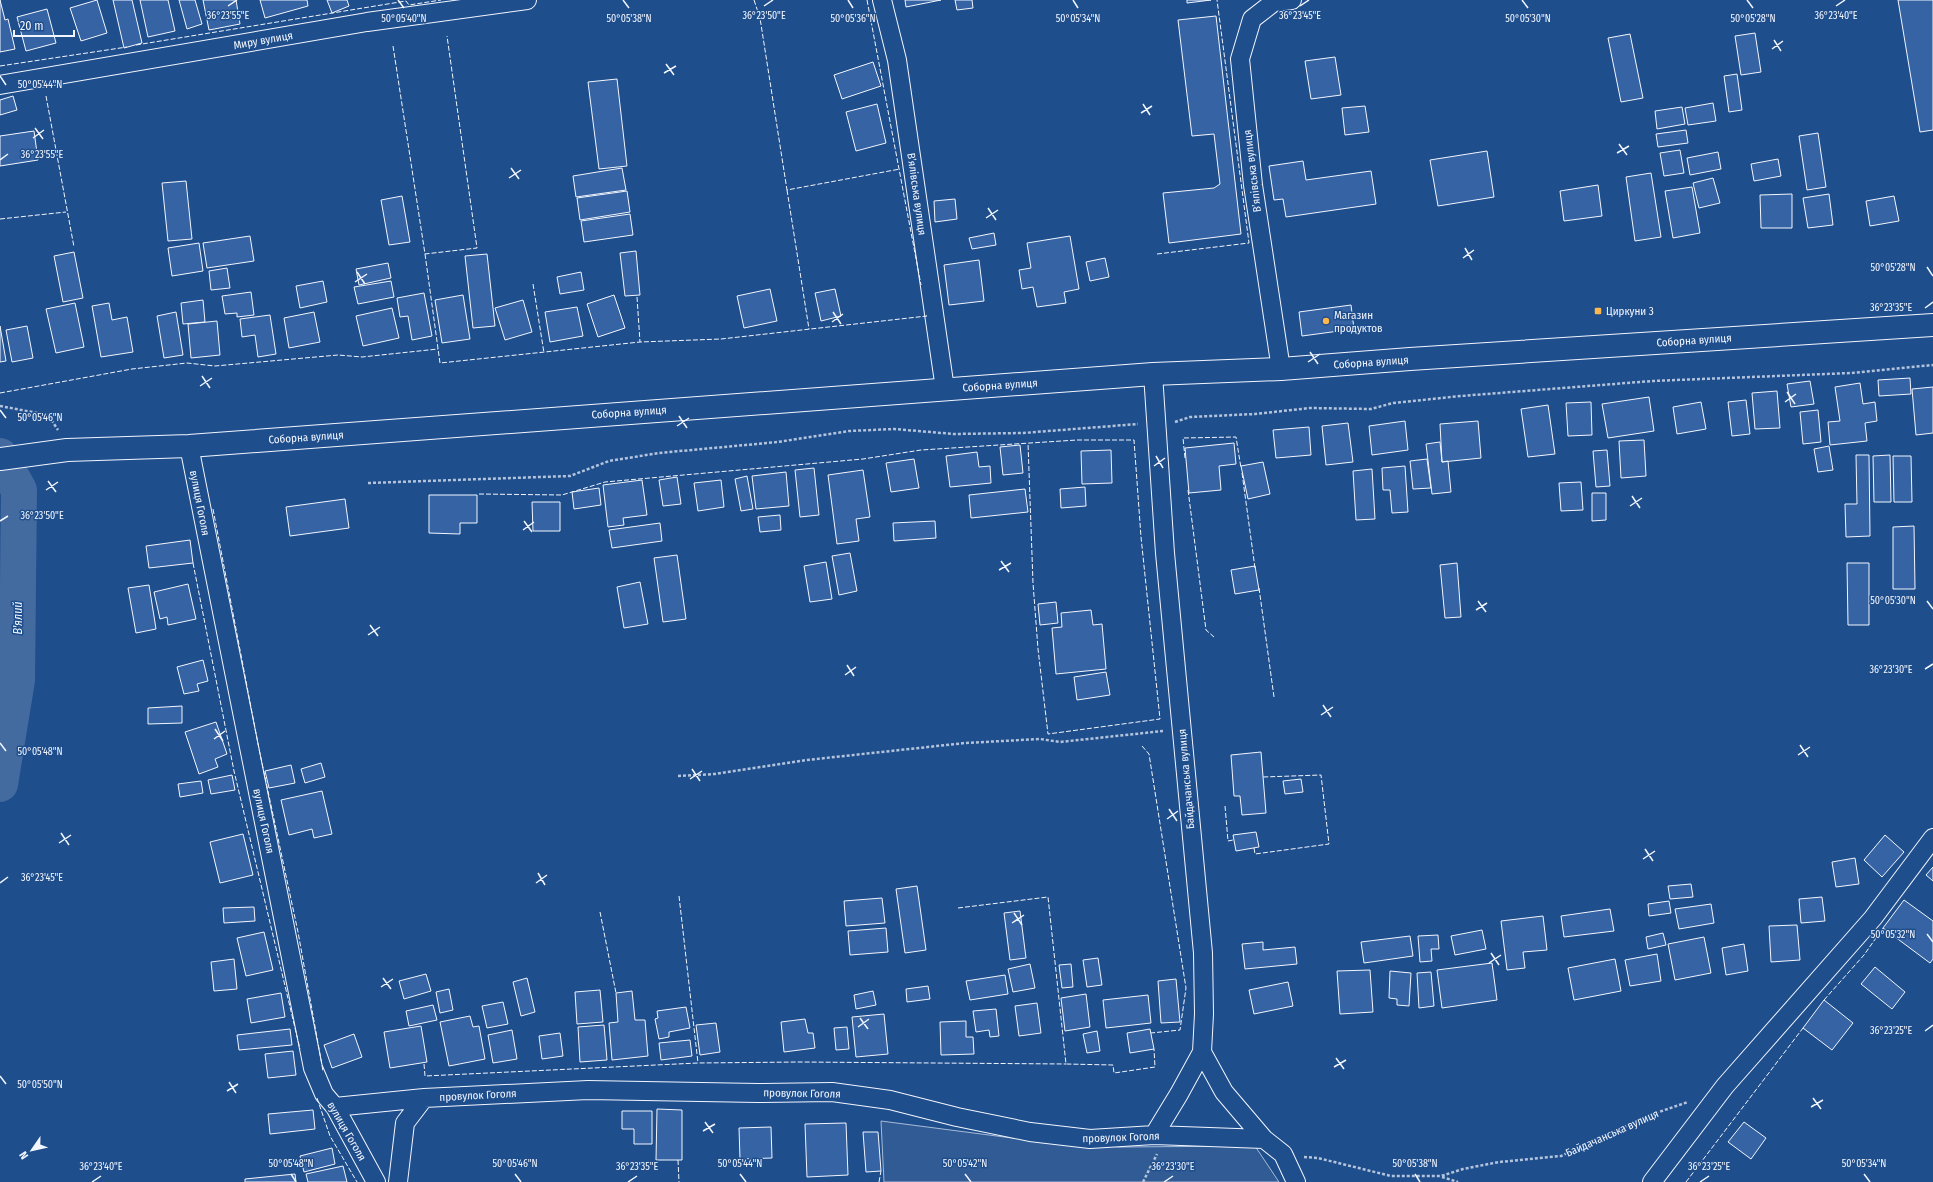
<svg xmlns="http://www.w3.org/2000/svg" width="1933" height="1182" font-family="'Fira Sans Condensed',sans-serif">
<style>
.built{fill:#305b95;stroke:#a8bbd7}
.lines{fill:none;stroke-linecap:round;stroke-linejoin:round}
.river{stroke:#446ba0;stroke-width:36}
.building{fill:#3563a3;stroke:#f2f6ff}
.street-casing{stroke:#f2f6ff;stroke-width:20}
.secondary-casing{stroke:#f2f6ff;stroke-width:24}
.path{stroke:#b3c4dc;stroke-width:2.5;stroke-dasharray:3 2;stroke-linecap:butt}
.street{stroke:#1f4e8c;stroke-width:18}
.secondary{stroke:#1f4e8c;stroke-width:22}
.fence{stroke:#f2f6ff;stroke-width:1;stroke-dasharray:5 2;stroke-linecap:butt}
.ticks{fill:none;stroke:#f2f6ff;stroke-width:1.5}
.poi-dot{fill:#ffb74d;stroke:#1f4e8c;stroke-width:1.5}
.labels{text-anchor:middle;stroke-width:3;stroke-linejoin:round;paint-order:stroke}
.street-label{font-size:11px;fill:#f2f6ff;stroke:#1f4e8c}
.poi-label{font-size:11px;fill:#f2f6ff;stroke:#1f4e8c;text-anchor:start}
.water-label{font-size:12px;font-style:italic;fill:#f2f6ff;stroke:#1f4e8c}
.ticks-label{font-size:10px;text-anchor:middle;fill:#f2f6ff;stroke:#1f4e8c;stroke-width:3;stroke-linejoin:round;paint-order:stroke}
</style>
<rect width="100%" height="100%" fill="#1f4e8c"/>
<path class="built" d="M881 1121 1012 1138 1119 1147 1255 1146 1279 1182H884Z"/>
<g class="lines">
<path class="river" d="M0 456 19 490 17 680 0 784"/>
</g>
<path class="building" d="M0 0 5 20 8 19 15 49 0 52Z
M97 0 107 33 81 41 70 8Z
M113 0H132L142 43 124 48Z
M140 0H168L175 31 148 37Z
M179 0H195L202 24 187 29Z
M203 0H236L240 24 209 30Z
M260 0H307L308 6 265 18Z
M327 0H347L349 6 332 13Z
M905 0H941L906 7Z
M955 0H972L973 8 957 10Z
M1187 0H1211L1187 3Z
M1898 0H1933V130L1920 132Z
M47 9 56 43 26 51 17 17Z
M1216 16 1241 234 1169 243 1163 193 1214 188 1220 184 1214 134 1192 136 1178 20Z
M1755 33 1761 72 1741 75 1735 36Z
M1630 34 1643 98 1621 102 1608 38Z
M1335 57 1341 95 1311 99 1305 61Z
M873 62 881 86 842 99 834 75Z
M1737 74 1742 110 1729 112 1724 76Z
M617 79 627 166 599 169 588 82Z
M13 96 17 110 0 115V100Z
M1713 103 1716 121 1688 125 1685 108Z
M877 104 886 143 856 151 846 112Z
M1365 106 1369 132 1345 135 1342 108Z
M1682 107 1685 124 1657 129 1655 111Z
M1686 130 1688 143 1658 147 1656 134Z
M34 131 38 160 0 166V136Z
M1818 133 1826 187 1807 190 1799 136Z
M1680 150 1684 173 1664 176 1660 153Z
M1487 151 1494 197 1438 206 1430 160Z
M1718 152 1721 169 1690 175 1687 158Z
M1778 159 1781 176 1754 181 1751 164Z
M1303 161 1306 180 1371 171 1376 204 1286 217 1283 199 1274 200 1269 166Z
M622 168 626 190 576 197 573 176Z
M1651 173 1661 237 1635 241 1626 177Z
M1713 178 1720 203 1699 208 1693 183Z
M186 181 192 239 168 241 162 183Z
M1598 185 1602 216 1564 221 1560 191Z
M1692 187 1700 233 1673 238 1665 191Z
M627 191 630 212 580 220 577 198Z
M1792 194V228H1761L1760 195Z
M1829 194 1833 225 1808 228 1803 198Z
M402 196 410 242 389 245 381 200Z
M1894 196 1899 221 1870 226 1866 201Z
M955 199 957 219 935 222 934 201Z
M630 214 633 235 584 242 581 221Z
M994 233 996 245 972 249 969 238Z
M250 236 254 261 207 268 203 243Z
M1070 236 1079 289 1064 292 1066 303 1037 307 1033 287 1022 289 1019 270 1031 268 1027 243Z
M199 243 203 271 172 276 168 248Z
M636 251 640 295 625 296 620 253Z
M74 252 83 298 63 302 54 256Z
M487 254 495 326 473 328 465 256Z
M1105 258 1109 277 1090 281 1086 262Z
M979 260 984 301 949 305 944 265Z
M388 263 391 278 359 285 356 269Z
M227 268 230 288 211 290 209 271Z
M581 272 584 290 560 294 557 277Z
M323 281 327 302 300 308 296 286Z
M391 281 394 297 358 304 354 287Z
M770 289 777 321 744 328 737 296Z
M835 289 841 316 821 321 815 293Z
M251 292 254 315 237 317V313L225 314 222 296Z
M424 293 432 336 412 340 408 316 400 317 397 298Z
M463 295 470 339 442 343 435 300Z
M614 295 625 328 598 337 587 304Z
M203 300 205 322 183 324 181 303Z
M523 300 532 332 505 340 495 308Z
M75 303 84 347 56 353 46 309Z
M109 303 112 320 127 317 133 352 101 357 92 306Z
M1351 305 1354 329 1302 336 1299 312Z
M577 307 583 336 550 342 545 312Z
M392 308 399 338 363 346 356 316Z
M176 312 183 355 164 358 157 316Z
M314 312 320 342 289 348 284 318Z
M270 315 276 354 258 357 255 335 242 337 240 319Z
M217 321 220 355 191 358 188 324Z
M0 326 6 361 0 362Z
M27 326 33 358 12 362 6 330Z
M1910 378 1911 394 1879 396 1878 380Z
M1810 381 1814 404 1791 407 1787 384Z
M1860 383 1863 404 1875 402 1877 421 1865 423 1867 441 1830 445 1828 422 1840 421 1835 387Z
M1933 387V433L1916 435 1912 389Z
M1777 391 1780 428 1755 429 1752 393Z
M1649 397 1654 431 1608 438 1602 404Z
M1746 400 1750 434 1732 436 1728 402Z
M1591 402 1592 435 1568 436 1566 403Z
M1701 402 1706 429 1677 434 1673 407Z
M1548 405 1555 454 1528 457 1521 409Z
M1818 410 1821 442 1803 444 1800 412Z
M1405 421 1408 450 1372 455 1369 426Z
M1478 421 1481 458 1442 462 1440 424Z
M1348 423 1353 462 1326 465 1322 426Z
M1309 427 1311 455 1276 458 1273 430Z
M1644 440 1646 476 1621 478 1619 441Z
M1440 442 1442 462 1448 461 1451 492 1432 494 1426 444Z
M1234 443 1236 464 1219 466 1221 490 1189 493 1185 448Z
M1020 445 1023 473 1003 475 1000 447Z
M1829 446 1833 470 1818 472 1814 449Z
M1111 450 1112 483 1082 484 1081 451Z
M1607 450 1610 486 1596 487 1593 451Z
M977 452 979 467 990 466 991 483 950 487 946 456Z
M1856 455H1869L1870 536 1846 537 1845 504H1857Z
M1890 455 1891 502H1874L1873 456Z
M1893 456H1911L1912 502H1894Z
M914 459 919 488 891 492 886 463Z
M1427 459 1431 488 1413 489 1410 461Z
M1263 462 1270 494 1248 499 1241 466Z
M1405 466 1408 512 1392 513 1390 490H1383L1382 468Z
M814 468 819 515 800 517 795 470Z
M1372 469 1375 519 1356 520 1353 471Z
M863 470 870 517 856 519 859 541 837 544 828 475Z
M786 472 789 506 756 509 752 476Z
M747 476 753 509 741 511 735 479Z
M677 477 681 504 663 506 659 480Z
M642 480 647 515 623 518 624 525 608 527 603 485Z
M721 480 724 507 698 511 694 483Z
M1581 482 1583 510 1561 511 1559 483Z
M1085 487 1086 506 1061 508 1060 489Z
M599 488 601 505 574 509 572 492Z
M1025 489 1028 512 971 518 969 495Z
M1592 493H1606V520L1592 521Z
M429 495H477V523H460V534L429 533Z
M345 499 349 528 290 536 286 507Z
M532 502H560V531H533Z
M780 515 781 530 760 532 758 517Z
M935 521 936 538 894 541 893 523Z
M660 523 662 541 612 548 609 530Z
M1914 526 1915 589H1893V527Z
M190 540 193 563 149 568 146 546Z
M850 553 857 591 839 595 832 556Z
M677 555 686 619 663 622 654 558Z
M826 562 832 599 810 602 804 566Z
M1457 563 1461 617 1445 618 1440 565Z
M1847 563H1869V625H1848Z
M1255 566 1259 590 1235 594 1231 570Z
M640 582 648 624 624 628 617 587Z
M188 584 196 619 168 625 167 617 160 619 154 592Z
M149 585 156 629 136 633 128 588Z
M1056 602 1058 623 1040 625 1038 604Z
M1091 610 1093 625 1102 624 1106 669 1056 674 1052 628 1062 627 1061 613Z
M203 660 208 681 197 684 199 691 184 694 177 667Z
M1106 672 1110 695 1077 700 1074 677Z
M182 706V723L148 724V708Z
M216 722 227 754 215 759 218 767 199 774 185 732Z
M1261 752 1266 813 1242 815 1240 796H1234L1231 755Z
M321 763 325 777 305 783 301 769Z
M291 765 295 783 269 788 265 771Z
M232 775 235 790 211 794 208 780Z
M1301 779 1303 792 1285 794 1283 781Z
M201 781 203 793 180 797 178 784Z
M322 791 332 834 314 838 312 829 289 835 281 800Z
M1256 832 1259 847 1236 851 1233 835Z
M243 834 253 875 220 883 210 842Z
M1885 835 1904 852 1882 877 1864 860Z
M1855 858 1859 884 1836 887 1832 862Z
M1933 867V881L1926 875Z
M1691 884 1693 897 1670 899 1668 886Z
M917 886 926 950 905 953 896 889Z
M1822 897 1825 921 1801 923 1799 899Z
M882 898 885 923 846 926 844 901Z
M1904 900 1933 921V959L1930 963 1883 928Z
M1669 901 1671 913 1649 916 1648 904Z
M1711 904 1714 923 1679 929 1675 909Z
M254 907 255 921 224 923 223 908Z
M1610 909 1614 931 1564 937 1561 916Z
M1020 911 1026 958 1010 960 1004 913Z
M1543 916 1547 950 1523 952 1525 968 1507 970 1501 921Z
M1797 925 1800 960 1771 962 1769 926Z
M886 928 888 952 850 955 848 931Z
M1482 930 1486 949 1455 955 1451 936Z
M264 932 273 970 246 976 237 938Z
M1663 933 1666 945 1648 949 1646 937Z
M1438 935 1439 949H1431L1432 961 1420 962 1418 936Z
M1410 936 1413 956 1364 963 1361 942Z
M1704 937 1711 973 1675 980 1668 944Z
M1263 942V950L1295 947 1297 964 1245 969 1242 944Z
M1744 944 1748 971 1726 975 1722 948Z
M1657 954 1661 981 1630 986 1625 960Z
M1098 958 1102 985 1087 987 1083 960Z
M234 959 237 989 214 991 211 962Z
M1615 959 1621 991 1574 1000 1568 968Z
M1492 963 1497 1000 1442 1008 1437 970Z
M1030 964 1035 988 1013 992 1008 969Z
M1071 964 1073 987 1062 988 1059 965Z
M1875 967 1905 992 1892 1009 1861 984Z
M1370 970 1373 1012 1340 1014 1337 971Z
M1390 971 1411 973 1409 1006 1397 1005V999L1389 998Z
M1431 972 1434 1006 1419 1008 1417 973Z
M426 974 431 991 404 999 399 981Z
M1005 975 1008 994 970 1000 966 981Z
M527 978 535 1012 521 1016 513 982Z
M1176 979 1180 1022 1161 1023 1158 981Z
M1288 982 1293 1006 1254 1014 1249 990Z
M928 986 930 999 907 1002 906 989Z
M449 989 453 1010 440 1013 436 992Z
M600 990 603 1022 577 1024 575 992Z
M632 991 635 1020H645L648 1056 612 1060 609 1023 618 1022 616 993Z
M873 991 876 1005 856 1009 854 995Z
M281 993 285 1017 251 1023 247 999Z
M1086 994 1090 1027 1065 1031 1061 998Z
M1148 995 1151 1023 1106 1028 1103 1000Z
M1824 1000 1853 1023 1832 1050 1803 1028Z
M503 1002 508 1024 487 1028 482 1006Z
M1037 1003 1041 1033 1019 1036 1015 1006Z
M433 1005 437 1020 409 1026 406 1011Z
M686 1007 690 1028 669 1032V1037L659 1039 655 1019 658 1018 657 1011Z
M996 1009 999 1036 990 1037 989 1030 976 1032 973 1011Z
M884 1014 888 1054 856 1057 852 1017Z
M470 1016 473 1027 479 1026 485 1059 449 1066 440 1022Z
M805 1019 808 1033H813L815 1048 784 1052 781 1022Z
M966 1021V1037H973L974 1054 941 1055 940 1022Z
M716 1023 720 1052 700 1055 696 1025Z
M604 1025 607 1060 580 1062 578 1027Z
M421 1026 427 1062 390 1068 384 1032Z
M847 1027 849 1049 836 1050 834 1028Z
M290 1029 292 1045 239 1050 237 1035Z
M1150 1029 1154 1049 1130 1053 1127 1033Z
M512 1030 517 1059 493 1063 488 1035Z
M1097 1031 1100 1051 1087 1053 1083 1034Z
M560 1033 563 1056 542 1059 539 1036Z
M354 1034 362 1057 332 1068 324 1045Z
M690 1040 692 1056 661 1060 659 1043Z
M293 1051 296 1075 268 1078 265 1054Z
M657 1109 682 1110V1160H656Z
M313 1110 315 1129 270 1134 268 1114Z
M622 1111H652V1144H634V1129H622Z
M1744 1122 1766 1138 1751 1159 1728 1142Z
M846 1123 848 1175 807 1177 805 1124Z
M771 1127 772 1158 740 1159 739 1128Z
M863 1132H878L881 1171 866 1172Z
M332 1148 335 1164 304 1172 300 1156Z
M343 1166 347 1182H308L306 1174Z
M295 1174 296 1182H245V1179Z"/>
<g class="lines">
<g class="street-casing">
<path id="street" d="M882 0 897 60 945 389
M0 85 367 22 527 0
M1281 369 1253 185 1240 59 1252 19 1274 2 1292 0
M1153 374 1165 553 1203 953 1204 1014 1202 1052 1224 1092 1264 1139 1283 1154 1296 1182
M189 446 313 1068 324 1094 335 1107 376 1182
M335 1107 424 1098 588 1090 758 1093 832 1092 890 1100 957 1117 1030 1132 1090 1139 1154 1135 1264 1139
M1154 1135 1179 1094 1202 1052
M398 1182 405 1123 424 1098
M1652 1182 1725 1086 1873 918 1933 838"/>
</g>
<g class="secondary-casing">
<path id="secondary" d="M0 459 67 450 189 446 1153 374 1281 369 1410 359 1933 325"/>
</g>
<path class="path" d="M0 406 48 415 58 430
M1175 422 1190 417 1255 414 1310 408 1371 409 1393 403 1461 396 1652 381 1851 373 1933 365
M368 483 570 476 609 461 659 453 778 442 849 431 894 429 954 434 1023 433 1138 424
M678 776 715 774 807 760 965 743 1040 739 1060 742 1163 731
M1304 1157 1318 1158 1391 1176H1441L1463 1169 1499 1162 1561 1156 1653 1114 1688 1102
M1442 1177 1458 1182
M1143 1182 1157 1154"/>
<use href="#street" class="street"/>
<use href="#secondary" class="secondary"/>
<path class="fence" d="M754 0 760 18 787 190 900 169
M867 0 921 285
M136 45 406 1 409 5 441 0
M393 46 425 254 477 248 447 36
M0 66 127 47
M46 96 74 247
M787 190 809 329
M0 219 66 212
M425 254 440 363 640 342
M1157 254 1249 243 1217 0
M533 284 544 353
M637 297 640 342 721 339 927 316 926 315
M0 393 132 369 187 363 215 366 338 355 362 357 438 349
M1185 458 1183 438 1236 437 1241 468
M1242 473 1255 568
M1188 490 1206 630 1214 637
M479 494 562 495 605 482 863 459 921 450 1077 440H1134L1141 537 1160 719 1048 734 1038 649 1033 583 1028 443
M213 509 259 749 298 932 323 1071
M193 563 234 771 300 1049
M1259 588 1274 697
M1142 746 1149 754 1186 988 1180 1030 1151 1033
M1225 806 1228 841 1233 840
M1254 848 1255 854 1329 844 1321 775 1263 777
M679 896 698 1063
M958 908 1048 897 1066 1064 1113 1065 1114 1073 1155 1067 1154 1049
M600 912 616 993
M1824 1000 1864 955 1883 928
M424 1064 425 1076 698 1063 800 1062 1066 1064
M317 1098 330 1136 357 1182
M678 1160 679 1182
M879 1182 881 1171
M1686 1182 1803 1028"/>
</g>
<path class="ticks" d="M398 0 404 8M623 0 629 8M848 0 853 8M1073 0 1078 8M1522 0 1528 8M1747 0 1753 8M228 6 237 0M764 6 773 0M1300 6 1309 0M1836 6 1845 0M1774 40 1781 51M1772 49 1783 41M666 64 674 75M664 73 676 66M0 76 6 85M1143 104 1150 115M1141 113 1152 106M35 128 43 139M33 138 44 130M1619 144 1627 155M1617 153 1629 146M0 160 8 154M511 168 519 179M509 178 521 170M988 208 996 220M986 218 998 210M1465 248 1472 260M1463 258 1474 250M1927 267 1933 276M357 272 365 284M355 282 367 274M1925 308 1933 302M833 312 841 324M832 322 843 314M1310 352 1318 364M1308 362 1320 354M202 376 210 388M200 386 212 378M1787 392 1795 404M1785 402 1796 394M0 410 6 418M679 416 687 428M677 426 689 418M1156 456 1163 468M1154 466 1165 458M48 481 56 492M46 490 58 482M1632 496 1640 508M1630 506 1642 498M0 521 8 516M524 521 532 532M523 530 534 522M1001 561 1009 572M999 570 1011 563M1478 601 1486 612M1927 601 1933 609M1476 610 1487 603M370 625 378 636M368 635 380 627M847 665 854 676M1925 669 1933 664M845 675 856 667M1323 705 1331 717M1321 715 1333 707M215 729 223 741M214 739 225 731M0 743 6 751M1800 745 1808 757M1798 755 1810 747M692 769 700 781M690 779 702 771M1169 809 1177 821M1167 819 1178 811M61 833 69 845M59 843 71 835M1645 849 1653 861M1643 859 1655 851M538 873 545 885M0 883 8 877M536 883 547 875M1014 913 1022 925M1012 923 1024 915M1927 934 1933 942M1491 953 1499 965M1489 963 1501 955M383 978 391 989M381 987 393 979M860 1018 868 1029M858 1027 869 1019M1925 1031 1933 1025M1336 1058 1344 1069M1334 1067 1346 1060M0 1076 6 1084M229 1082 236 1093M227 1091 238 1084M1813 1098 1821 1109M1811 1107 1823 1100M705 1122 713 1133M703 1131 715 1124M291 1174 296 1182M515 1174 521 1182M740 1174 746 1182M965 1174 971 1182M1415 1174 1420 1182M1864 1174 1870 1182M92 1182 101 1176M628 1182 637 1176M1164 1182 1173 1176M1700 1182 1709 1176"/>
<g class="poi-dot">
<rect x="1594" y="307" width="8" height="8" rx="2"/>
<circle cx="1326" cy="321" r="4"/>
</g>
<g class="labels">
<g class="street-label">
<text transform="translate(263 40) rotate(-10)" y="4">Миру вулиця</text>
<text transform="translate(1252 171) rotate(-97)" y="4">В’ялівська вулиця</text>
<text transform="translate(917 194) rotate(82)" y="4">В’ялівська вулиця</text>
<text transform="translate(1694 340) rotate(-4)" y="4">Соборна вулиця</text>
<text transform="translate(1371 362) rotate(-4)" y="4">Соборна вулиця</text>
<text transform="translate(1000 385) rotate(-4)" y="4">Соборна вулиця</text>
<text transform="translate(629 412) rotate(-4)" y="4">Соборна вулиця</text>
<text transform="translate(306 437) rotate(-4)" y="4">Соборна вулиця</text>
<text transform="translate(200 503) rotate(79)" y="4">вулиця Гоголя</text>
<text transform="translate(1186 779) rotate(-95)" y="4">Байдачанська вулиця</text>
<text transform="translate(264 821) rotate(78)" y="4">вулиця Гоголя</text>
<text transform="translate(802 1093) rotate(1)" y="4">провулок Гоголя</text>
<text transform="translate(478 1095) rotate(-3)" y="4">провулок Гоголя</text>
<text transform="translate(347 1131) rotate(60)" y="4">вулиця Гоголя</text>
<text transform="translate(1612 1133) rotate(-24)" y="4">Байдачанська вулиця</text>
<text transform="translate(1121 1137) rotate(-2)" y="4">провулок Гоголя</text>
</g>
<g class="poi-label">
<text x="1606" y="315">Циркуни 3</text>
<text x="1334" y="319">Магазин<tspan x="1334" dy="13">продуктов</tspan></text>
</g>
<g class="water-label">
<text transform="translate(18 618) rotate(-90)" y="4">В'ялий</text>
</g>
</g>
<g class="ticks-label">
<text x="228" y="19">36°23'55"E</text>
<text x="764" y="19">36°23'50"E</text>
<text x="1300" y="19">36°23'45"E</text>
<text x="1836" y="19">36°23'40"E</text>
<text x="404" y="22">50°05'40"N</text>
<text x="629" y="22">50°05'38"N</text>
<text x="853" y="22">50°05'36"N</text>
<text x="1078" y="22">50°05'34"N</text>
<text x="1528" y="22">50°05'30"N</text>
<text x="1753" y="22">50°05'28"N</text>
<text x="40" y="88">50°05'44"N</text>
<text x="42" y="158">36°23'55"E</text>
<text x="1893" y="271">50°05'28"N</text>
<text x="1891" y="311">36°23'35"E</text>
<text x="40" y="421">50°05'46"N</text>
<text x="42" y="519">36°23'50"E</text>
<text x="1893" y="604">50°05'30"N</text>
<text x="1891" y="673">36°23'30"E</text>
<text x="40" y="755">50°05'48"N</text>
<text x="42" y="881">36°23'45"E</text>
<text x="1893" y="938">50°05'32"N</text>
<text x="1891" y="1034">36°23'25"E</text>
<text x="40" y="1088">50°05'50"N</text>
<text x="291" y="1167">50°05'48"N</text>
<text x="515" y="1167">50°05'46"N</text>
<text x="740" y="1167">50°05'44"N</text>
<text x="965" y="1167">50°05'42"N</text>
<text x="1415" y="1167">50°05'38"N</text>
<text x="1864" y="1167">50°05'34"N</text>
<text x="101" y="1170">36°23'40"E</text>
<text x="637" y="1170">36°23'35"E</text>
<text x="1173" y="1170">36°23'30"E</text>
<text x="1709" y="1170">36°23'25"E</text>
</g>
<g transform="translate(32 1150) rotate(236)" stroke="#1f4e8c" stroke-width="3" paint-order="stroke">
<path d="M0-3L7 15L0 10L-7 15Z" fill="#f2f6ff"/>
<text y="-6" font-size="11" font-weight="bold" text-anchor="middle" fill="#f2f6ff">N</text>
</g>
<path d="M14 30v6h60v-6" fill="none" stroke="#f2f6ff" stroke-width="2"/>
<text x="20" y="30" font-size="12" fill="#f2f6ff" stroke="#1f4e8c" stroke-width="3" paint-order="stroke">20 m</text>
</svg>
